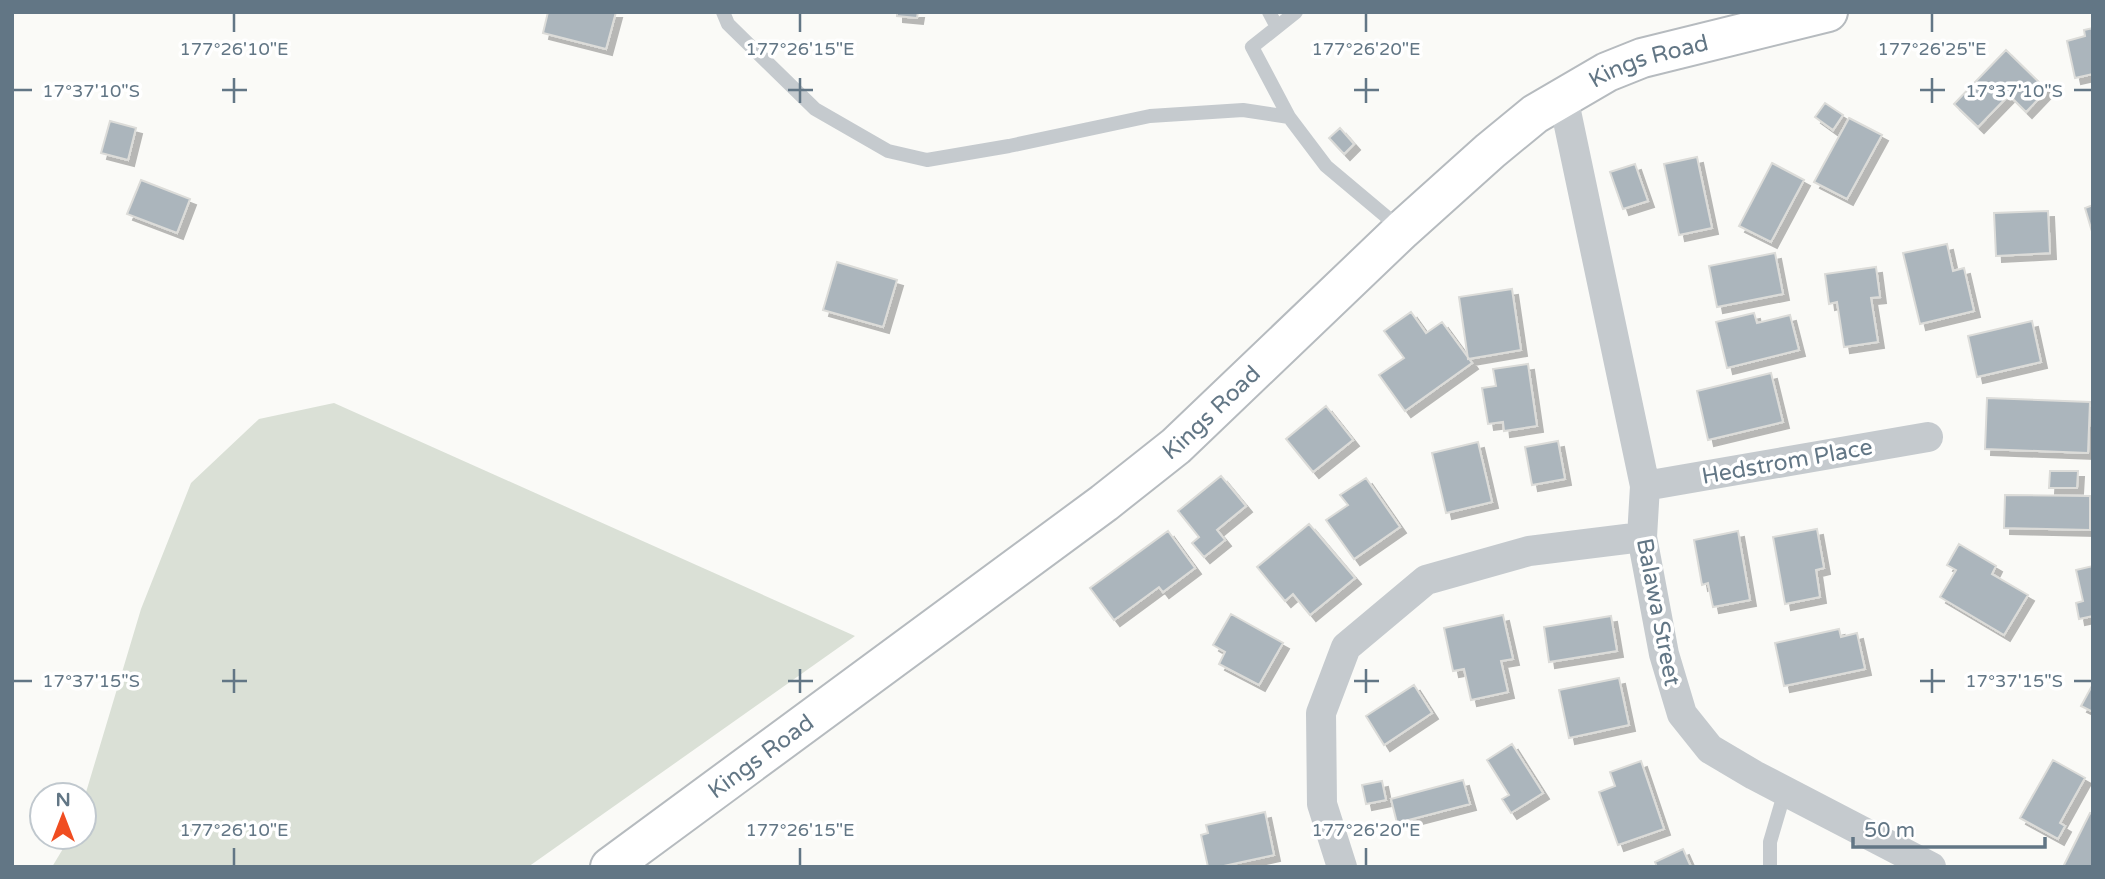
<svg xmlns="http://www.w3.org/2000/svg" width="2105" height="879" font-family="'Varela Round',sans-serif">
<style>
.green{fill:#dae0d6}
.building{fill:#abb5bc;stroke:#dcdcd9;stroke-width:2;filter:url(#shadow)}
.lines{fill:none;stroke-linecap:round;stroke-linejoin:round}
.highway-casing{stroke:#b6bbbf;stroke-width:42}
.lane{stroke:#c5cace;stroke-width:14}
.street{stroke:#c5cace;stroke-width:30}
.highway{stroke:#fff;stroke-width:38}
.ticks{fill:none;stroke:#627685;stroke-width:2.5}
.labels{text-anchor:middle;stroke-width:7;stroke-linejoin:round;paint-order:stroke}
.street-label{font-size:23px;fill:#627685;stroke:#fff}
.ticks-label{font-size:18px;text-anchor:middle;fill:#627685;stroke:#fff;stroke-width:7;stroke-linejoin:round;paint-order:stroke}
</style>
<defs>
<filter id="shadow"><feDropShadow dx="6" dy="6" stdDeviation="0" flood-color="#0004"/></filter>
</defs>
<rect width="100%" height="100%" fill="#fafaf7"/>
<path class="green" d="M334 403 855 636 528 867H52L70 837H84V799L141 609 191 483 259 419Z"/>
<path class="building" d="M548 12H616L606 49 543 33Z
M897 12H918L917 18 897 16Z
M2093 28V74L2075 78 2067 41 2085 36 2084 30Z
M2006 50 2047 90 2026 112 2009 95 1978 127 1954 104Z
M1825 103 1843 115 1833 130 1815 117Z
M1849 118 1882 135 1847 199 1814 182Z
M110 121 136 128 128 160 101 153Z
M1340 128 1354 144 1344 154 1329 138Z
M1697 157 1712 228 1679 235 1664 164Z
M1772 163 1804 180 1771 242 1739 226Z
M1635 164 1648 201 1623 209 1610 172Z
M141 180 190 199 177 233 127 214Z
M2093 205V235L2085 208Z
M2048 211 2050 253 1996 256 1994 213Z
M1947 244 1953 271 1964 268 1974 311 1920 324 1903 253Z
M1775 253 1783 294 1717 307 1709 266Z
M837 262 897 280 883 327 823 310Z
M1876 267 1880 297 1871 298 1878 342 1844 347 1837 302 1829 304 1825 274Z
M1512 289 1521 350 1468 359 1459 297Z
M1411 312 1426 333 1442 322 1472 363 1405 411 1379 375 1404 358 1384 331Z
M1754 313 1757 323 1790 315 1799 350 1727 368 1716 322Z
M2032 321 2041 362 1977 377 1968 336Z
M1528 364 1537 426 1504 431 1503 422 1488 424 1482 388 1496 386 1493 369Z
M1771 373 1783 422 1708 440 1697 391Z
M1987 398 2090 402 2088 453 1985 449Z
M1326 406 1353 440 1313 472 1286 439Z
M1558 441 1565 479 1532 485 1525 447Z
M1478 442 1492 502 1446 513 1432 453Z
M2050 471H2078L2077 488H2049Z
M1221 476 1246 506 1217 530 1225 540 1204 557 1192 543 1199 537 1178 511Z
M1366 478 1400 527 1354 559 1326 520 1348 505 1340 495Z
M2005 495 2090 496V530L2004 528Z
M1309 524 1355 578 1310 615 1293 594 1285 601 1257 567Z
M1817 529 1824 568 1816 570 1820 597 1785 604 1773 537Z
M1168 531 1195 568 1163 592 1159 587 1114 620 1090 588Z
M1738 531 1750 600 1713 607 1708 583 1702 585 1694 540Z
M1959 544 1996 566 1992 574 2028 595 2004 635 1940 597 1956 570 1947 565Z
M2093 566V616L2079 619 2076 603 2083 601 2076 570Z
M1231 614 1283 643 1259 685 1219 664 1225 652 1213 645Z
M1503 615 1513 659 1501 661 1508 692 1471 700 1464 669 1453 671 1444 628Z
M1611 616 1617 651 1549 662 1544 627Z
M1839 629 1841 637 1857 633 1865 669 1784 686 1775 643Z
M1619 678 1629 725 1569 738 1559 690Z
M2093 684V712L2081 706Z
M1414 685 1432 713 1384 745 1366 716Z
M1512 744 1543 793 1511 813 1502 799 1509 795 1487 760Z
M2053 760 2085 778 2060 823 2065 826 2058 839 2020 818Z
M1641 761 1664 829 1618 845 1599 792 1615 786 1610 772Z
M1463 780 1470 804 1397 823 1391 799Z
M1382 781 1386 800 1366 804 1362 785Z
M1265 812 1274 855 1219 867H1208L1201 835 1208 833 1206 825Z
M2090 813 2093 814V867H2063Z
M1683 849 1691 867H1657L1655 862Z"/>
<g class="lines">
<g class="highway-casing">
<g id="highway">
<path id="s1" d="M610 867 1104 503 1176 446 1402 230 1490 151 1535 114 1607 72 1642 58 1828 12"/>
</g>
</g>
<path class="lane" d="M723 12 728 24 815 109 888 151 927 160 1009 146 1150 116 1243 110 1289 117 1326 166 1401 229
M1269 12 1277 27
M1289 117 1252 47 1296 12
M1770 867V842L1785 791"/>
<path class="street" d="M1563 97 1645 486 1642 537 1664 654 1682 714 1710 749 1754 775 1931 867
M1645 486 1928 437
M1342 867 1322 804 1321 713 1346 647 1426 580 1529 551 1642 537"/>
<use href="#highway" class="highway"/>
</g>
<path class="ticks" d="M234 14V32M800 14V32M1366 14V32M1932 14V32M234 78V103M800 78V103M1366 78V103M1932 78V103M14 90H32M222 90H247M788 90H813M1354 90H1379M1920 90H1945M2074 90H2091M234 669V693M800 669V693M1366 669V693M1932 669V693M14 681H32M222 681H247M788 681H813M1354 681H1379M1920 681H1945M2074 681H2091M234 848V865M800 848V865M1366 848V865"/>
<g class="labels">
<g class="street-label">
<text dy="8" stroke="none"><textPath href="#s1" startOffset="1321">Kings Road</textPath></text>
<text dy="8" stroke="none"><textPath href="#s1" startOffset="754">Kings Road</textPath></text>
<text transform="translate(1787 461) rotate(-10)" y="8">Hedstrom Place</text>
<text transform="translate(1659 612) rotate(79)" y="8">Balawa Street</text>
<text dy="8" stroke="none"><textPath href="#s1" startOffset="187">Kings Road</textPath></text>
</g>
</g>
<g class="ticks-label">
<text x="234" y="55">177°26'10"E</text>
<text x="800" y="55">177°26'15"E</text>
<text x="1366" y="55">177°26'20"E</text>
<text x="1932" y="55">177°26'25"E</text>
<text x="91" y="97">17°37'10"S</text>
<text x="2014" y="97">17°37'10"S</text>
<text x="91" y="687">17°37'15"S</text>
<text x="2014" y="687">17°37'15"S</text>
<text x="234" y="836">177°26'10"E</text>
<text x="800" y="836">177°26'15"E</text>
<text x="1366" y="836">177°26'20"E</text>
</g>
<rect width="2105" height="879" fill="none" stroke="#627685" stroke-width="28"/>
<g transform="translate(63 816)"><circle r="33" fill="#ffffff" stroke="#c0c8ce" stroke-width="2"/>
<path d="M0-5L12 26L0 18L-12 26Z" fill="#f04d21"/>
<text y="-10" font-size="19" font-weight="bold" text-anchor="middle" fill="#627685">N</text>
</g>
<path d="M1853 837v10h192v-10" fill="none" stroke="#627685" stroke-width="3.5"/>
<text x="1864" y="837" font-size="21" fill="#627685" stroke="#ffffff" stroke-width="5" paint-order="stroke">50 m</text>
</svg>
